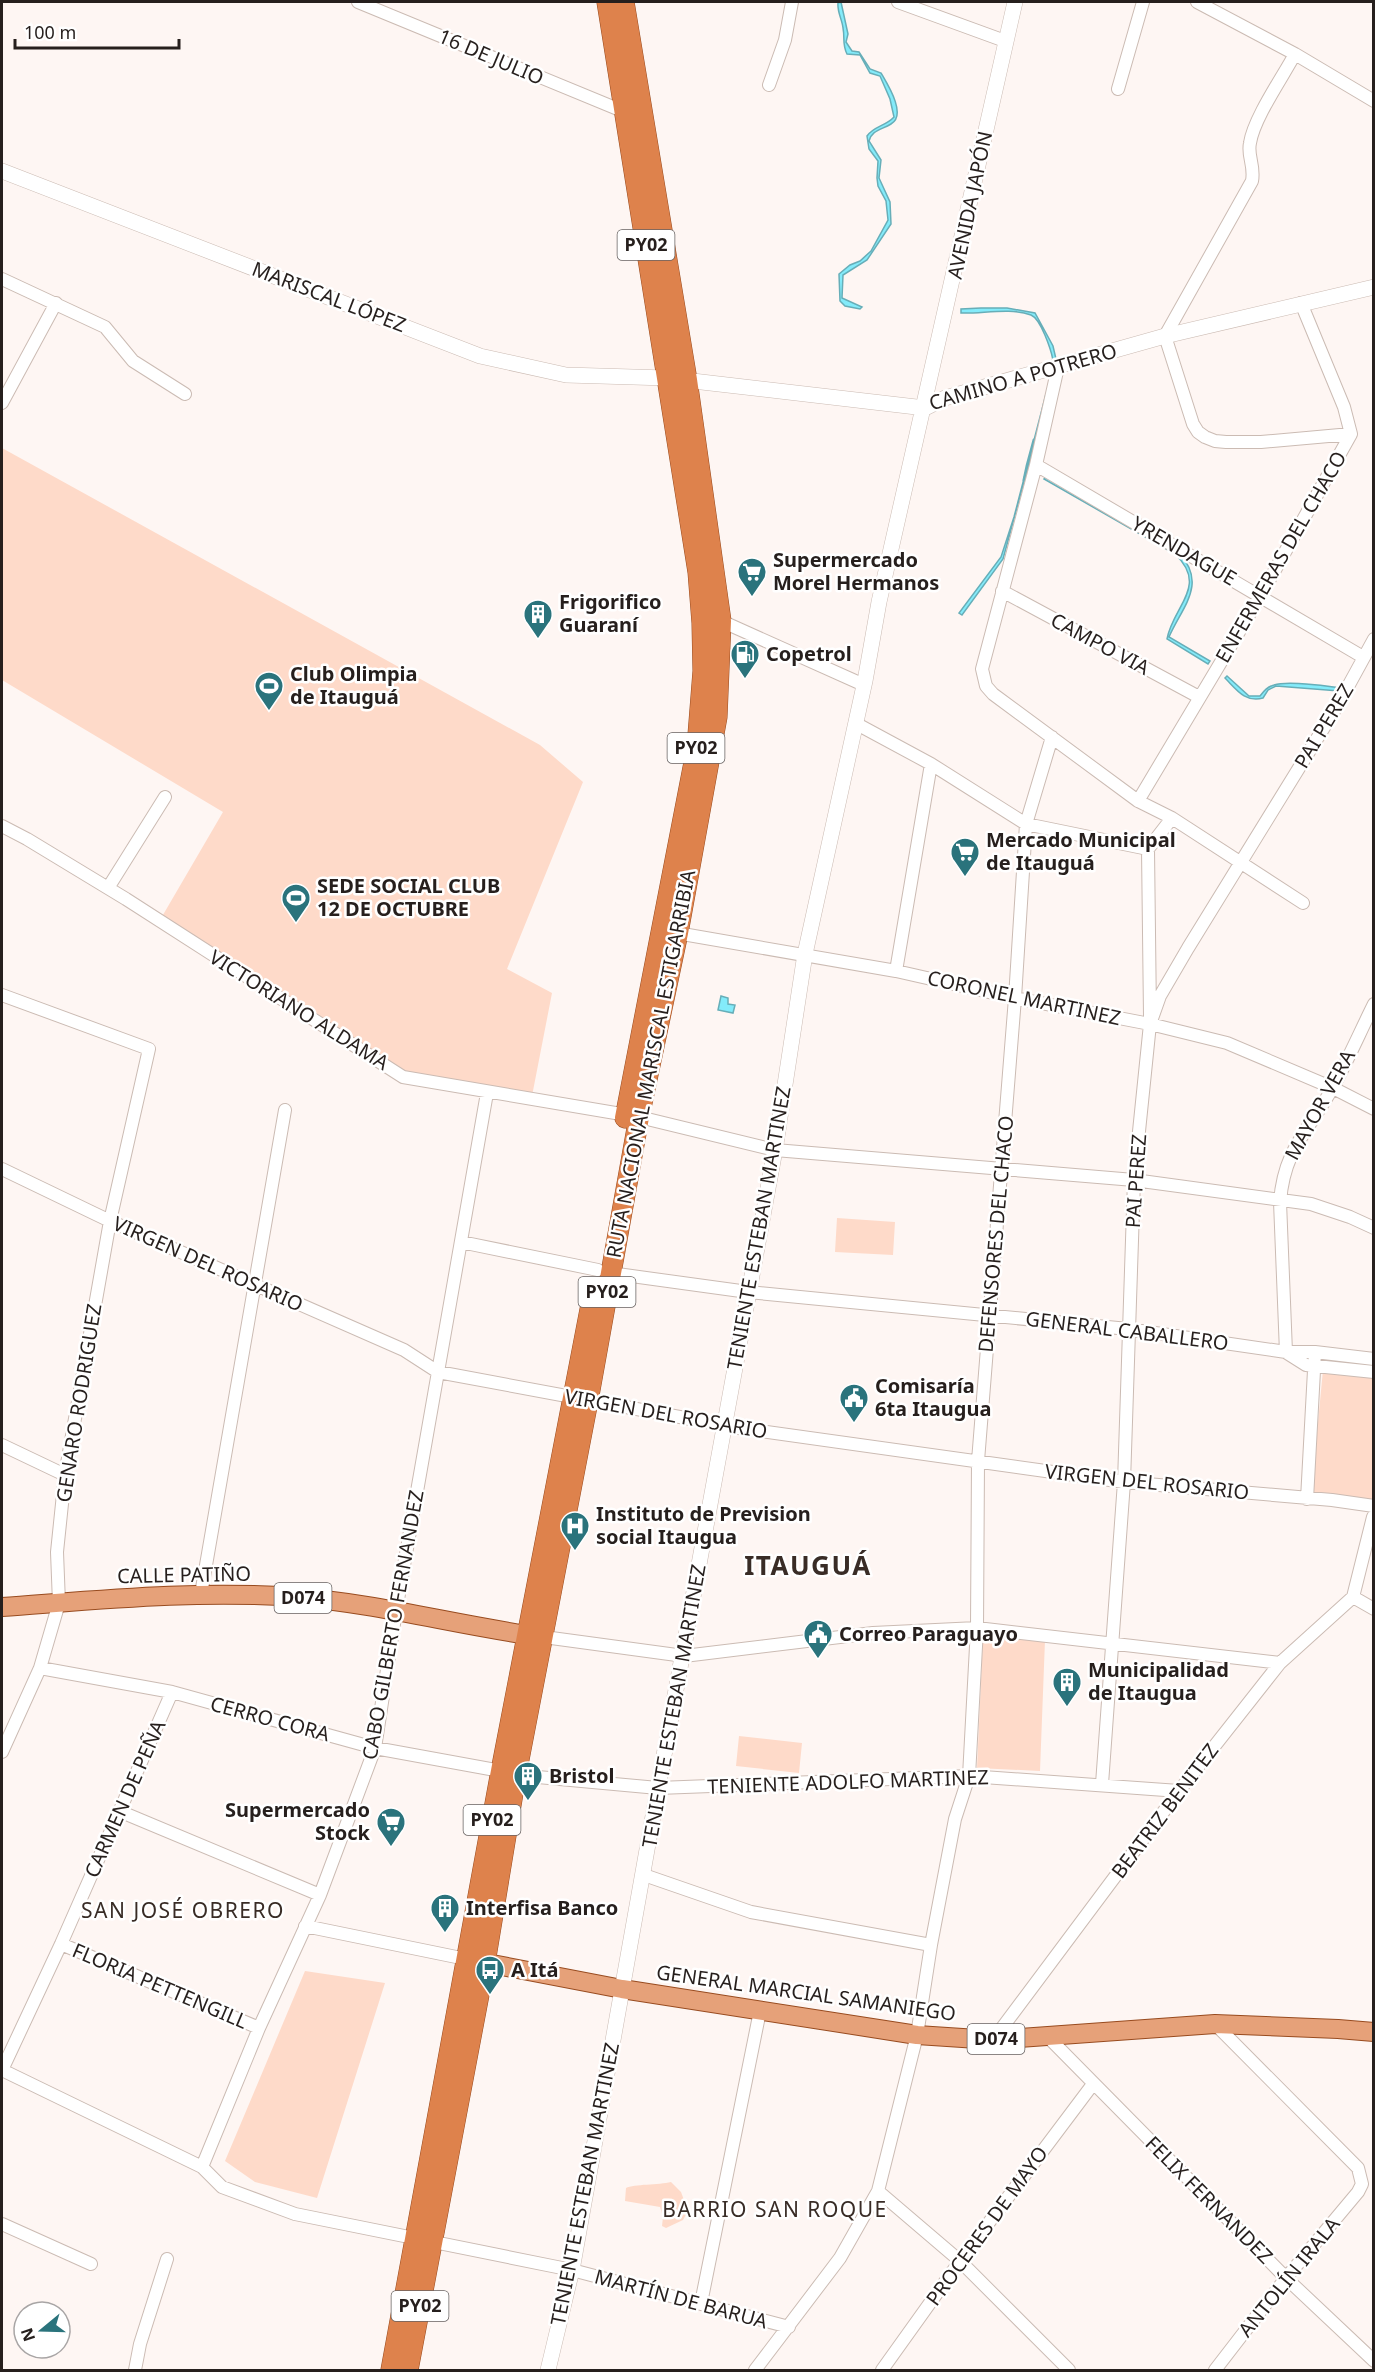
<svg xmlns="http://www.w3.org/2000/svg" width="1375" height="2372" font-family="'Noto Sans',sans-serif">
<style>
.green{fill:#fedac9}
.water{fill:#83ebfa;stroke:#67aeb8;stroke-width:1.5}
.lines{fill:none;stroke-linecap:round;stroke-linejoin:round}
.stream{stroke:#67aeb8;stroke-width:3}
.minor-casing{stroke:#cbbbb3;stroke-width:14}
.tertiary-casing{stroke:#cbbbb3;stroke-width:16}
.primary-casing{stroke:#984b1f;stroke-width:20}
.trunk-casing{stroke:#984b1f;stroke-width:21}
.minor{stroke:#fff;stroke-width:12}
.tertiary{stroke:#fff;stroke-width:15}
.primary{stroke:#e6a179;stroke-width:18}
.trunk{stroke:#de824c;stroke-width:20}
.labels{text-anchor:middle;stroke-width:5;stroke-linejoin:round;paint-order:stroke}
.shield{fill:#fff;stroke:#676261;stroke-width:1.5}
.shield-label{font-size:18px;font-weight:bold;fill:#261f1d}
.street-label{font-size:20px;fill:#261f1d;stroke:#fff}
.poi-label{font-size:20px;font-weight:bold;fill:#261f1d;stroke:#fff;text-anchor:start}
.neighbourhood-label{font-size:21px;letter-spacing:1.5px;fill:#392c26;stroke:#fff}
.district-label{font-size:26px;font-weight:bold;letter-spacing:1.5px;fill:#392c26;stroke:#fff}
</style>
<rect width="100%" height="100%" fill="#fef6f3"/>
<path class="green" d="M2 448 540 745 583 782 507 969 552 993 532 1096 400 1073 160 920 223 812 2 680Z
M837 1218 895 1222 893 1255 835 1252Z
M1323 1370 1373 1374V1502L1311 1495Z
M983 1637 1045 1640 1040 1771 977 1768Z
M739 1736 802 1743 799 1773 736 1766Z
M305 1971 385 1983 317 2198 255 2182 225 2161Z
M671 2182 681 2192 688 2211 683 2220 666 2228 662 2226 663 2217 660 2207 625 2201 626 2188C634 2184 659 2185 671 2182Z"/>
<path class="water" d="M838 3 841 2 848 34 846 42 852 51 859 52 870 69 881 73C888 85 907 115 891 124 881 130 872 130 869 141L881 160 879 178 890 202 891 224 867 260 843 275 842 298 862 307 860 309 845 306 840 301 839 274 850 265 860 261 871 251 888 220 886 201 878 186 877 178 878 161 869 149 867 136C874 126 886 126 894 117L890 99 880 76 870 73 860 55 847 54C842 44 845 38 843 28 842 19 837 12 838 3Z
M981 308H1007L1035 313 1053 346 1056 359 1053 360C1051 350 1041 319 1031 315 1010 307 982 314 961 313V309Z
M1046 394H1048L1003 559 962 615 959 613 1001 557 1014 517Z
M1046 476 1179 553C1208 584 1182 607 1169 637L1210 661 1208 664 1167 639C1173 606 1209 586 1175 554L1044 479Z
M1227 676 1249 696H1260C1264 691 1267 687 1274 685 1289 680 1325 686 1341 688L1339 691 1276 686 1268 690 1263 698C1245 703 1236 689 1225 678Z
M721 996 728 998V1004L735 1005 733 1013 718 1010Z"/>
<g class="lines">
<path class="stream" d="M1027 466 1034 440
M1024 480 1027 466"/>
<g class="minor-casing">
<path id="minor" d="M358 2 625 112
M898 2 1005 41
M1197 2 1295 54 1374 101
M1295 54C1282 78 1254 118 1250 143 1247 156 1255 165 1252 181L1165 336 1193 424 1198 432 1205 437 1215 441 1226 442H1261L1351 434
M769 85 785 40 792 2
M1118 89 1143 2
M2 279 105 327 133 361 185 394
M1058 367 1036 465 982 669 986 686 993 694 1138 801 1172 818 1303 903
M2 403 56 303
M1036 465 1363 657
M1002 591 1199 697
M721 621 864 685
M855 723 931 764 1026 824 1148 849
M1138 801 1261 595 1351 434 1344 407 1301 303
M2 826 27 839 126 899 403 1077 639 1117 775 1150 1134 1180 1311 1204 1350 1217 1374 1228
M108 888 165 797
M671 932 896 971 1015 998 1150 1024 1227 1043 1333 1088 1374 1109
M896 971 931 764
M2 995 149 1049 110 1221 65 1475 57 1552 59 1603 40 1668 2 1752
M1150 1016 1148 849 1172 818
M2 1169 110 1221 404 1350 438 1372 739 1428 1124 1482 1332 1500 1374 1506
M461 1242 598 1270
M610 1273 748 1292 1128 1329 1286 1352H1315L1374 1359
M1286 1352 1280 1202C1284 1148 1309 1131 1333 1087 1348 1060 1360 1032 1374 1004
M1287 1353 1306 1365 1374 1372
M2 1445 65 1475
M1307 1499 1315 1352
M1373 1517 1353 1597 1374 1609
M201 1594 285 1110
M544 1637 684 1656 873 1633 977 1628 1280 1663
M40 1668 172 1692 375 1748 501 1771
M516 1775 658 1788 969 1776 1179 1791
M1102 1784 1124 1482 1134 1180 1150 1024 1160 996 1188 948 1339 703 1374 639
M119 1811 320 1895
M644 1875 751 1912 931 1945
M305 1926 466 1959
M61 1944 259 2028
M1048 2037 1286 2278 1374 2361
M993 2040 1179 1791 1280 1663 1353 1597
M2 2070 202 2167 222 2187 295 2214 572 2270 789 2327
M2 2070 61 1944 172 1692
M202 2167 259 2028 320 1895 375 1748 396 1611 487 1093
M878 2191 960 2261 1069 2370
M2 2224 91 2264
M701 2303 760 2011
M135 2370 140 2344 167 2259
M755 2370 840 2258 878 2191 917 2035 931 1945 955 1819 969 1776 977 1628 978 1461 1015 998 1026 824 1052 737
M882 2370 960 2261 1093 2084
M1215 2370 1286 2278 1358 2192 1362 2184 1358 2168 1215 2024"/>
</g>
<g class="tertiary-casing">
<path id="tertiary" d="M2 171 480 356 566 375 667 378 925 408 945 398 1165 336 1374 287
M548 2370 572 2270 658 1788 775 1150 805 954 865 681 879 602 1015 2"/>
</g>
<g class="primary-casing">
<path id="primary" d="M2 1607C99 1600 196 1590 294 1597 377 1603 459 1626 542 1637
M471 1960 622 1989 917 2035 993 2040 1215 2024 1338 2029 1374 2032"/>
</g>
<g class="trunk-casing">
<path id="trunk" d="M607 2 698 572 702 623 703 671 697 747 625 1118
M391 2370 501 1771 593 1294
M408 2370 485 1963 516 1775 588 1401 639 1117 678 933 717 717 721 621 687 380 624 2"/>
</g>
<use href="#minor" class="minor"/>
<use href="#tertiary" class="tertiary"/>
<use href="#primary" class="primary"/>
<use href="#trunk" class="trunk"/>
</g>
<defs>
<g id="supermarket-pin" transform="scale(1.5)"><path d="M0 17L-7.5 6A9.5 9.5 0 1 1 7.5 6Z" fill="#2a737c" stroke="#fff"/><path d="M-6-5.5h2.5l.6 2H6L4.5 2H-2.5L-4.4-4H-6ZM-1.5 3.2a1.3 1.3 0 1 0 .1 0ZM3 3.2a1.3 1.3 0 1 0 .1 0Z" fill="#fff"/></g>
<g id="building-pin" transform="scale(1.5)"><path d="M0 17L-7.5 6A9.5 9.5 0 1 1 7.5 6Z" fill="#2a737c" stroke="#fff"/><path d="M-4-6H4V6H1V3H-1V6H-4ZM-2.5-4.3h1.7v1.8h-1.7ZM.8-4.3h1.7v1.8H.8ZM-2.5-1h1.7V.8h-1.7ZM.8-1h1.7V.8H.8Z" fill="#fff"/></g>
<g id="fuel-pin" transform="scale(1.5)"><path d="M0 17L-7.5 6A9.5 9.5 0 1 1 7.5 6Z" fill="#2a737c" stroke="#fff"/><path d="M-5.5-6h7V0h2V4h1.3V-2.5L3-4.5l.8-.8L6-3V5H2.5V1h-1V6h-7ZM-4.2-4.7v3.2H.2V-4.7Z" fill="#fff"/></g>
<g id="stadium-pin" transform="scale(1.5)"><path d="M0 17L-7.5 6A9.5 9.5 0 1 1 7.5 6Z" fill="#2a737c" stroke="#fff"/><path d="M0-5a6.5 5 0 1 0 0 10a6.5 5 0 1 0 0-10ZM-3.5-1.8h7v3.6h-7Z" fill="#fff"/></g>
<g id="civic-pin" transform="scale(1.5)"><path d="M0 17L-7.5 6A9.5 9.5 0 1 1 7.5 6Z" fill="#2a737c" stroke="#fff"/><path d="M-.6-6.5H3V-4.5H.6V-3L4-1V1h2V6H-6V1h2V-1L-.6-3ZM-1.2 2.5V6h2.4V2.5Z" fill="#fff"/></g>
<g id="hospital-pin" transform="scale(1.5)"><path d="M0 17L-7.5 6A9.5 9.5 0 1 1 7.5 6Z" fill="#2a737c" stroke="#fff"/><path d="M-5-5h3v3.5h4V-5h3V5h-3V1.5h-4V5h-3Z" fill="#fff"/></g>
<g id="bus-pin" transform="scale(1.5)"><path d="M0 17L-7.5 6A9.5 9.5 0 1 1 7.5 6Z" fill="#2a737c" stroke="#fff"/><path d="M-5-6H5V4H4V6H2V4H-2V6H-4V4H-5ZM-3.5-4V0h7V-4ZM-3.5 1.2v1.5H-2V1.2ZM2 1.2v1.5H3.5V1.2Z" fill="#fff"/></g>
</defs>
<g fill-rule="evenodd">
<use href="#supermarket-pin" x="752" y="572"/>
<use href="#building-pin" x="538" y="614"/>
<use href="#fuel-pin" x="745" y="654"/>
<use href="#stadium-pin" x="269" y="686"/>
<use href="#supermarket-pin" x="965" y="852"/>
<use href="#stadium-pin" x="296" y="898"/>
<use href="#civic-pin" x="854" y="1398"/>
<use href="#hospital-pin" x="575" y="1526"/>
<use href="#civic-pin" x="818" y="1634"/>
<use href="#building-pin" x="1067" y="1682"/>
<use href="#building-pin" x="528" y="1776"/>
<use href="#supermarket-pin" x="391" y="1822"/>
<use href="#building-pin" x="445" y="1908"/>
<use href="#bus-pin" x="490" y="1970"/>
</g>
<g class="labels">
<g class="shield">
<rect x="617.5" y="230" width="57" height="30" rx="4.5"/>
<rect x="667.5" y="733" width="57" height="30" rx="4.5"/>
<rect x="578.5" y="1277" width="57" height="30" rx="4.5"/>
<rect x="274.5" y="1583" width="57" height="30" rx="4.5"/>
<rect x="463.5" y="1805" width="57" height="30" rx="4.5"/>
<rect x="967.5" y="2024" width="57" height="30" rx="4.5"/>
<rect x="391.5" y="2291" width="57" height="30" rx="4.5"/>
</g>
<g class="shield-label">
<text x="646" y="251">PY02</text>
<text x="696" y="754">PY02</text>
<text x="607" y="1298">PY02</text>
<text x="303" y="1604">D074</text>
<text x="492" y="1826">PY02</text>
<text x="996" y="2045">D074</text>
<text x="420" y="2312">PY02</text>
</g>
<g class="street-label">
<text transform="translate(491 57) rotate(23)" y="7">16 DE JULIO</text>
<text transform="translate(970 205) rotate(-78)" y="7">AVENIDA JAPÓN</text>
<text transform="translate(329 297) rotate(21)" y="7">MARISCAL LÓPEZ</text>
<text transform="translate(1023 377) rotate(-16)" y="7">CAMINO A POTRERO</text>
<text transform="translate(1184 551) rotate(30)" y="7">YRENDAGUE</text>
<text transform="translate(1281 557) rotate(-60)" y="7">ENFERMERAS DEL CHACO</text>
<text transform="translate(1100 644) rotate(28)" y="7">CAMPO VIA</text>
<text transform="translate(1324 726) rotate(-59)" y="7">PAI PEREZ</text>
<text transform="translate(1024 998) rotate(12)" y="7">CORONEL MARTINEZ</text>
<text transform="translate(299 1010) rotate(32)" y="7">VICTORIANO ALDAMA</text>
<text transform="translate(651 1064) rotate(-79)" y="7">RUTA NACIONAL MARISCAL ESTIGARRIBIA</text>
<text transform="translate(1320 1105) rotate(-61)" y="7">MAYOR VERA</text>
<text transform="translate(1136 1181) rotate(-86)" y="7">PAI PEREZ</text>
<text transform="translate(759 1228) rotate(-80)" y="7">TENIENTE ESTEBAN MARTINEZ</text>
<text transform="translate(996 1234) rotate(-85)" y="7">DEFENSORES DEL CHACO</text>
<text transform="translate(208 1264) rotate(24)" y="7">VIRGEN DEL ROSARIO</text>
<text transform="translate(1127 1331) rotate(7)" y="7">GENERAL CABALLERO</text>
<text transform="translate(79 1403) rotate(-81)" y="7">GENARO RODRIGUEZ</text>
<text transform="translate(666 1414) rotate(10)" y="7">VIRGEN DEL ROSARIO</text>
<text transform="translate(1147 1482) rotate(6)" y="7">VIRGEN DEL ROSARIO</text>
<text transform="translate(184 1575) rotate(-1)" y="7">CALLE PATIÑO</text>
<text transform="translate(393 1625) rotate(-80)" y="7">CABO GILBERTO FERNANDEZ</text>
<text transform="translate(674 1706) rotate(-80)" y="7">TENIENTE ESTEBAN MARTINEZ</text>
<text transform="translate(270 1719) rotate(15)" y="7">CERRO CORA</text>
<text transform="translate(848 1782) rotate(-2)" y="7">TENIENTE ADOLFO MARTINEZ</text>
<text transform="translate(125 1799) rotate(-66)" y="7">CARMEN DE PEÑA</text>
<text transform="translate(1165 1811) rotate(-53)" y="7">BEATRIZ BENITEZ</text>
<text transform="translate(160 1986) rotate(23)" y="7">FLORIA PETTENGILL</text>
<text transform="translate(806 1993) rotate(8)" y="7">GENERAL MARCIAL SAMANIEGO</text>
<text transform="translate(585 2184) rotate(-79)" y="7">TENIENTE ESTEBAN MARTINEZ</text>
<text transform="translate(1209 2200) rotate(45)" y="7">FELIX FERNANDEZ</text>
<text transform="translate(987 2226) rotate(-54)" y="7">PROCERES DE MAYO</text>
<text transform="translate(1289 2277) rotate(-51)" y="7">ANTOLÍN IRALA</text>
<text transform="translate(681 2299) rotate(15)" y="7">MARTÍN DE BARUA</text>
</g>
<g class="poi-label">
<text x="773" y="567">Supermercado<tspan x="773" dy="23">Morel Hermanos</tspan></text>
<text x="559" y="609">Frigorifico<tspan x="559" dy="23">Guaraní</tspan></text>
<text x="766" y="661">Copetrol</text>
<text x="290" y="681">Club Olimpia<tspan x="290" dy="23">de Itauguá</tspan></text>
<text x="986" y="847">Mercado Municipal<tspan x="986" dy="23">de Itauguá</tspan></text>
<text x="317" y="893">SEDE SOCIAL CLUB<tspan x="317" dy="23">12 DE OCTUBRE</tspan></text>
<text x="875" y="1393">Comisaría<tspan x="875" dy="23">6ta Itaugua</tspan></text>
<text x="596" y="1521">Instituto de Prevision<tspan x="596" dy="23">social Itaugua</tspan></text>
<text x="839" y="1641">Correo Paraguayo</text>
<text x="1088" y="1677">Municipalidad<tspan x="1088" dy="23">de Itaugua</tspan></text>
<text x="549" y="1783">Bristol</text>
<text x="370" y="1817" text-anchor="end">Supermercado<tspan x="370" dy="23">Stock</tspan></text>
<text x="466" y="1915">Interfisa Banco</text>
<text x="511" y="1977">A Itá</text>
</g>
<g class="neighbourhood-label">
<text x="183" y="1918">SAN JOSÉ OBRERO</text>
<text x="775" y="2217">BARRIO SAN ROQUE</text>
</g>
<g class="district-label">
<text x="808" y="1575">ITAUGUÁ</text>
</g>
</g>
<rect width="1375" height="2372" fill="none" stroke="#261f1d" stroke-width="6"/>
<g transform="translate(42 2330) rotate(251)"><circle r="28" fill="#ffffff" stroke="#a8a5a5" stroke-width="1.5"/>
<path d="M0-4.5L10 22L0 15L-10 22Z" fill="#2a737c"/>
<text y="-9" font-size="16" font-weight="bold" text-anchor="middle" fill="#261f1d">N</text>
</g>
<path d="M15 39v9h164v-9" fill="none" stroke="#261f1d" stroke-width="3"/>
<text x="24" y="39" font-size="18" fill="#261f1d" stroke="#ffffff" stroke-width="4.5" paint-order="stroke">100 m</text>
</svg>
